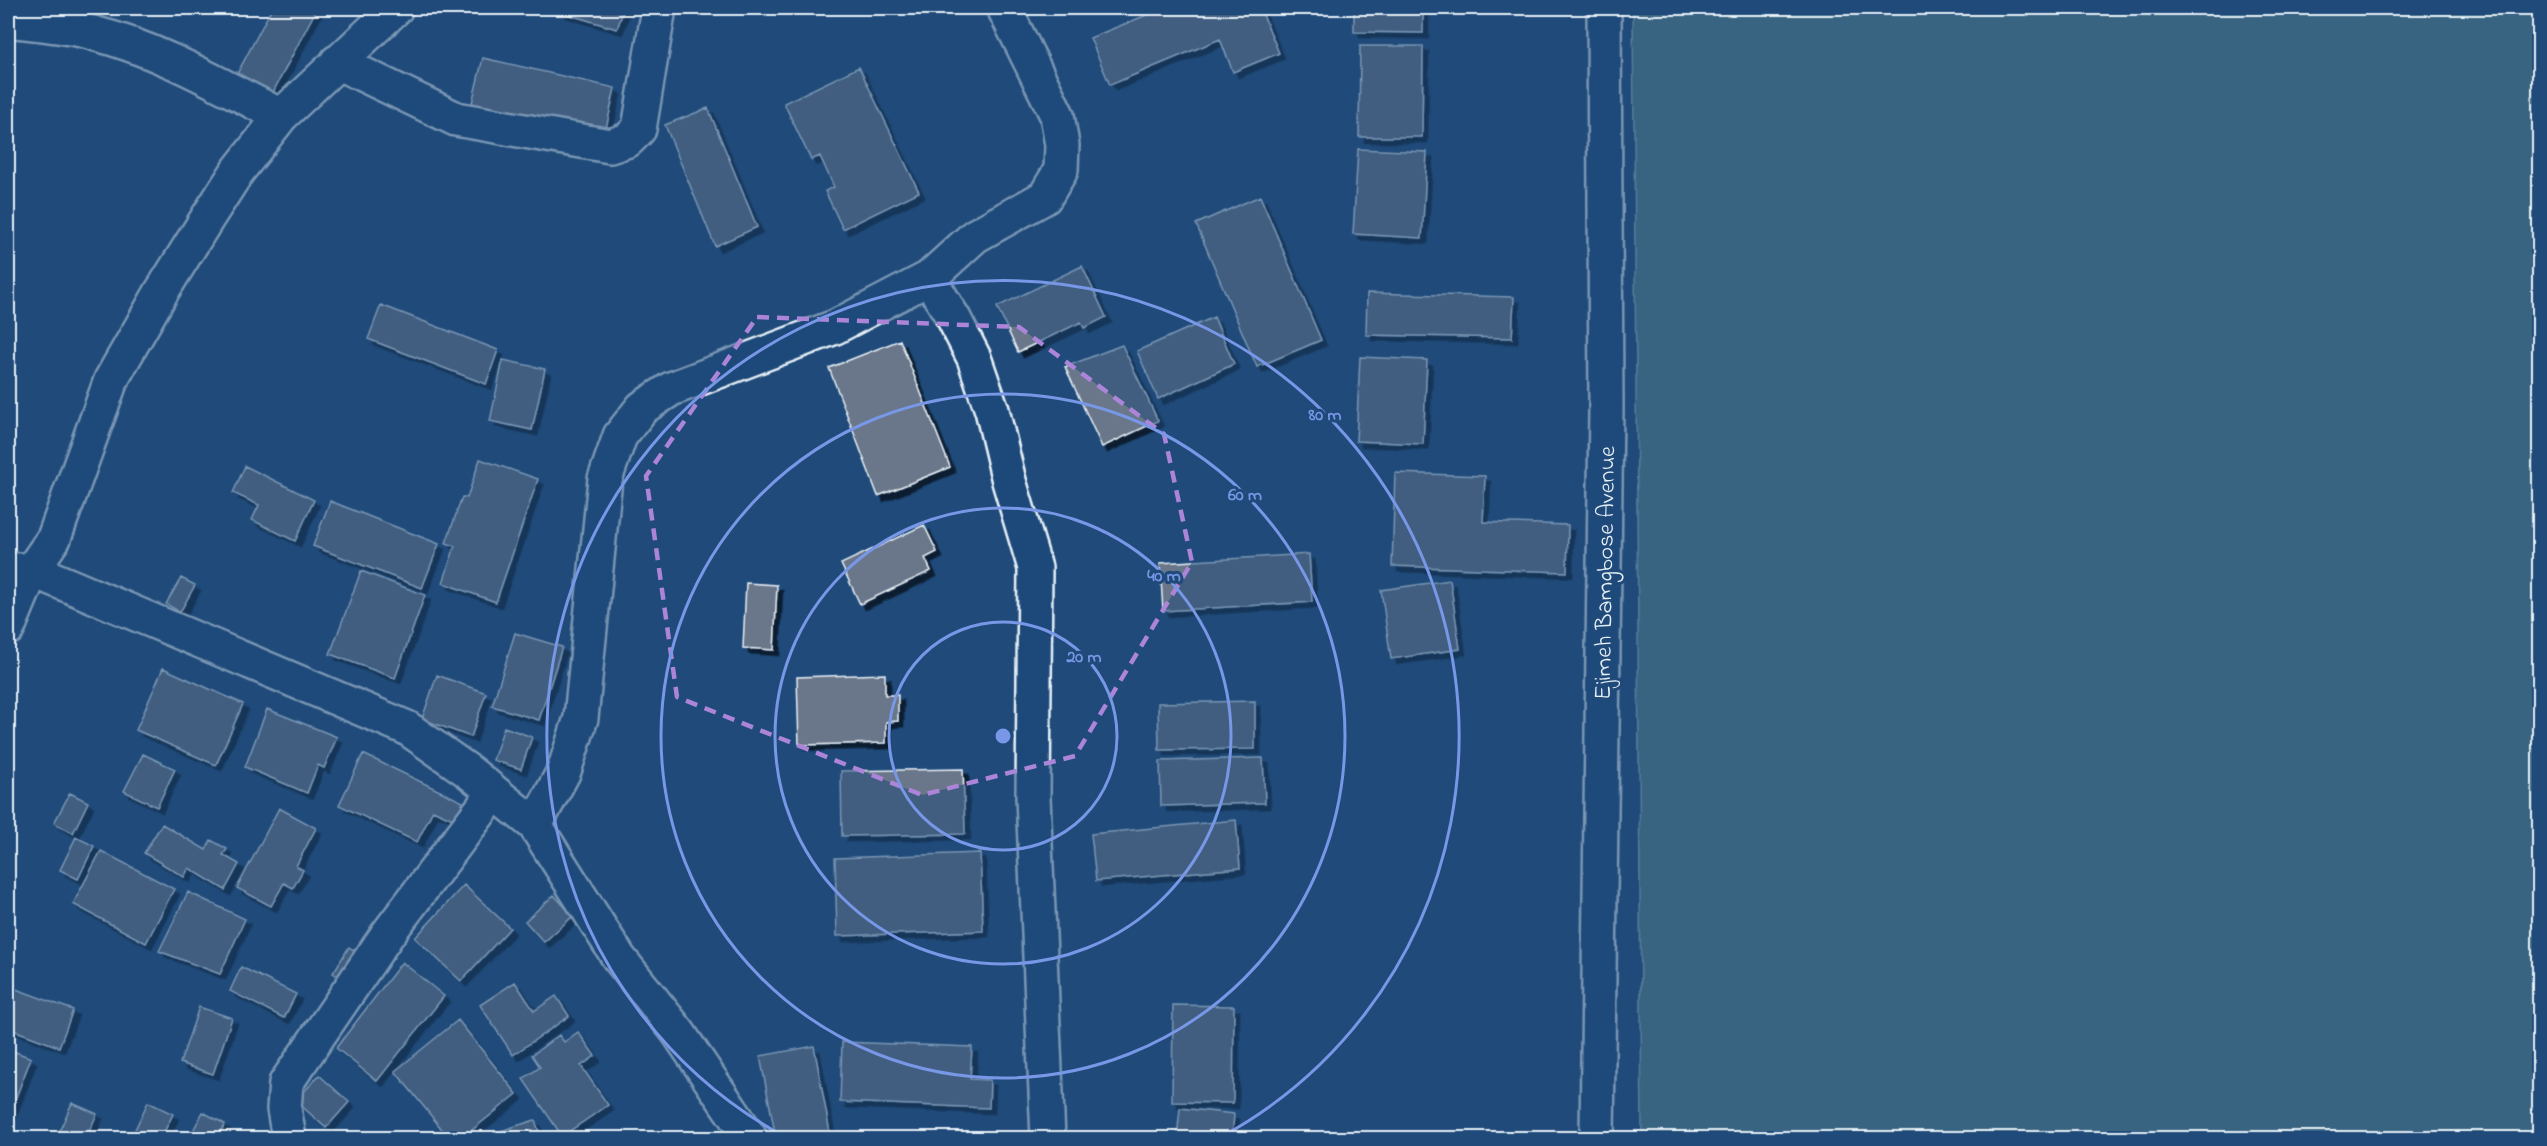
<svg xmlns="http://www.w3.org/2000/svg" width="2547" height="1146" font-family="'Indie Flower',sans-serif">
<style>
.green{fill:#58828a;stroke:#a0bac1;stroke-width:1.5}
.building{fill:#6a7689;stroke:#e8f1f8;stroke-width:1.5;filter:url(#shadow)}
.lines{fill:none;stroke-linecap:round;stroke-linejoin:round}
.minor-casing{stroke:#e8f1f8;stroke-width:38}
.minor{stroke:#1f4a7a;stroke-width:33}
.marked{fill:none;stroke:#ac85d9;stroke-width:4.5;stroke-dasharray:12 8;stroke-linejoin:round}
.ring{fill:none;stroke:#7897e6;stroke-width:3}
.labels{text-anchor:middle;stroke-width:6;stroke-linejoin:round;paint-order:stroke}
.street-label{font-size:24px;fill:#e8f1f8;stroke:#1f4a7a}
.centre{fill:#7897e6;stroke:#1f4a7a;stroke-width:3}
.ring-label{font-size:18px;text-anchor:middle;font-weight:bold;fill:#7897e6;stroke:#1f4a7a;stroke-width:6;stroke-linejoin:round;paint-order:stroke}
</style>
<defs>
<filter id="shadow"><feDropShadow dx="5.5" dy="5.5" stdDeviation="0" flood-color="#0009"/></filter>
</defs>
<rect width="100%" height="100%" fill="#1f4a7a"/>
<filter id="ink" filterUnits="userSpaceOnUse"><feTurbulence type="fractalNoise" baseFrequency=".0167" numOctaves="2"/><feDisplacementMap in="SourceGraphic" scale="12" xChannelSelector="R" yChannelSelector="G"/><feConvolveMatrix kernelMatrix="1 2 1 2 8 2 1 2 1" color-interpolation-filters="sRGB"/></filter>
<g filter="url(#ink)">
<path class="green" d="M1633 8H2539V1138H1642Z"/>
<path class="building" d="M272 8H310L316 10 272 94 237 74Z
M561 8H624L617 29 560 12Z
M1164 8H1260L1279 53 1233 72 1220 39 1110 85 1090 38Z
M1354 8H1423V33L1354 32Z
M1360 46H1423L1422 137H1359Z
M483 58 615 88 605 133 472 103Z
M859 67 919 192 843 229 825 191 834 187 820 156 811 160 784 103Z
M708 108 757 227 715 246 665 125Z
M1358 149 1427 152 1422 238 1353 234Z
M1260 196 1321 340 1257 367 1196 224Z
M1082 266 1106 317 1084 328 1081 322 1018 352 997 307Z
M1367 293 1514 297 1512 338 1366 335Z
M381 305 498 350 486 384 368 339Z
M1214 317 1234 364 1158 399 1137 351Z
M900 340 950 467 878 496 829 368Z
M1122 345 1158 421 1102 447 1065 367Z
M1360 357 1427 360 1423 444 1356 441Z
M503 360 545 369 532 430 490 421Z
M480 459 538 479 496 602 443 583 455 546 446 543 462 497 467 498Z
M245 466 314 500 295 541 252 520 259 505 233 493Z
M1395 473 1485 476 1483 522 1568 525 1567 572 1392 566Z
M330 501 439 544 422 588 313 546Z
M924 525 937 552 925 558 931 571 860 604 841 564Z
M1309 554 1312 602 1163 611 1160 563Z
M361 571 425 595 395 678 330 654Z
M181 578 195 585 180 612 166 604Z
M1450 580 1460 649 1391 659 1381 590Z
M746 583 777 585 774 650 743 648Z
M515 633 562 647 539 720 492 706Z
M163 668 243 704 216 765 136 730Z
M885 674V695H898V721L886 722V743L799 745 797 677Z
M437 675 486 693 471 737 422 719Z
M1255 701V749L1159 750 1158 703Z
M267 709 337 737 324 768 318 765 307 793 245 767Z
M504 727 532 737 521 769 493 760Z
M143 754 175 769 157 807 124 791Z
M363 754 463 802 455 820 433 810 417 842 339 805Z
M1263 758 1265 803 1161 806 1160 761Z
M963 769 965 834 842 836 841 771Z
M70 793 88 802 73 833 54 823Z
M279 808 316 828 296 866 303 870 293 888 284 883 271 906 237 888Z
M1236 820 1240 868 1096 881 1091 834Z
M162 824 206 850 211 840 227 849 223 855 239 864 225 890 189 868 184 877 144 853Z
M76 837 94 846 78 879 60 870Z
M101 851 174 889 146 943 73 904Z
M980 853 983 931 837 936 835 858Z
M464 885 510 928 461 981 415 938Z
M188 892 245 919 220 974 159 951Z
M554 895 573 916 544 942 525 921Z
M349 947 361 955 345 981 333 973Z
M402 962 444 996 377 1081 336 1048Z
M241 967 296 994 284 1018 230 991Z
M515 982 534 1011 556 996 569 1016 513 1055 480 1005Z
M8 986 73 1010 59 1047 8 1028Z
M1173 1005 1234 1006 1233 1103 1172 1102Z
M199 1007 232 1018 213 1074 180 1063Z
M458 1020 517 1094 462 1138H449L395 1071Z
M578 1032 595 1056 581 1066 608 1105 562 1136 523 1079 540 1067 532 1055 559 1035 564 1042Z
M842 1042 972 1047 970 1079 990 1080 989 1108 840 1102Z
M814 1046 830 1133 801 1138H776L760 1056Z
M8 1049 31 1058 8 1118Z
M319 1075 349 1102 326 1128 296 1101Z
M148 1102 173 1114 161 1138H131Z
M72 1103 97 1114 86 1138H68L58 1134Z
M1180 1108 1234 1114 1232 1138H1177Z
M203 1112 225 1124 217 1138H189Z
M535 1120 541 1138H478Z"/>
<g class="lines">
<g class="minor-casing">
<path id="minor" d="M8 20C36 24 66 25 93 33 160 50 220 85 281 116
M337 62 456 119 610 146 628 140 639 129 659 8
M929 278 954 319 974 358 992 410 1009 481 1035 568 1033 797 1048 1138
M8 570H32L407 728 468 771 535 825 619 958 678 1032 750 1138
M8 628 32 570 54 538 111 380 162 291 208 217 237 172 281 116 396 8
M535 825 564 771 581 718 605 479 620 436 642 408 671 389 835 327 929 278 975 236 1045 197 1061 170 1062 145 1057 115 1004 8
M289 1138 284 1109 286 1083 387 935 494 793
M1597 1138 1606 407 1604 8"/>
</g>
<use href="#minor" class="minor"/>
</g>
</g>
<path d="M0 0H2547V1146H0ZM757 317 1019 327 1164 434 1192 562 1075 756 922 795 677 697 646 476Z" fill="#1f4a7a" fill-opacity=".55" fill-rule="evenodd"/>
<path class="marked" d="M757 317 1019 327 1164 434 1192 562 1075 756 922 795 677 697 646 476Z"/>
<g class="ring">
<circle cx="1003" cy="736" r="114"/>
<circle cx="1003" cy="736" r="228"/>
<circle cx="1003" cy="736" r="342"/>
<path d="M785 1137A456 456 0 1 1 1221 1137"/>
</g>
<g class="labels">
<g class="street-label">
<text transform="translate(1604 573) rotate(-89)" y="8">Ejimeh Bamgbose Avenue</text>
</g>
</g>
<circle cx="1003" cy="736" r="9" class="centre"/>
<g class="ring-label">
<text x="1325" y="420">80 m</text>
<text x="1245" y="500">60 m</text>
<text x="1164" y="581">40 m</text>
<text x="1084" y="662">20 m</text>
</g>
<rect width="2547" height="1146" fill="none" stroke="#1f4a7a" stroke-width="30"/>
<rect x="15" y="15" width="2517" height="1116" fill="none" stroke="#e8f1f8" stroke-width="2" filter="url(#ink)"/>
</svg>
